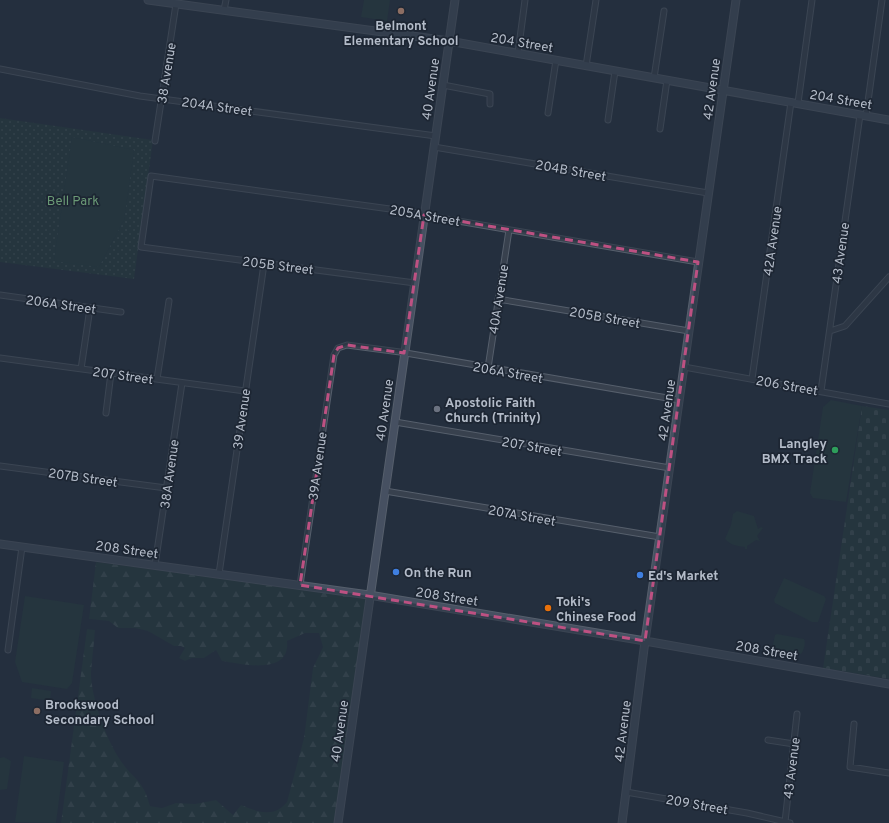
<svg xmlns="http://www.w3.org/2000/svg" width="889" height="823" font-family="Overpass,sans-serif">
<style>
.forest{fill:url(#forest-firs)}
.cemetery{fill:url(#cemetery-stones)}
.park{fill:url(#park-dots)}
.garden{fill:#263c3f}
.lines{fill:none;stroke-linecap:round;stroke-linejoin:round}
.street-casing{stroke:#565f6c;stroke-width:7}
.secondary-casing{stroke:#565f6c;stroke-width:9}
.street{stroke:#38414e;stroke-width:5}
.secondary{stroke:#465061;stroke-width:7}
.marked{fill:none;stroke:#bd5182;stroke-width:3;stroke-dasharray:8 5;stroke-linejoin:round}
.education-dot{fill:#8d6e63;stroke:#1d2633;stroke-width:1.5}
.worship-dot{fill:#6b7280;stroke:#1d2633;stroke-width:1.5}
.leisure-dot{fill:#2e9e5b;stroke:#1d2633;stroke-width:1.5}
.shop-dot{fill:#3f7fe0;stroke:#1d2633;stroke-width:1.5}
.food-dot{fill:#e8710a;stroke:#1d2633;stroke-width:1.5}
.labels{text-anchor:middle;stroke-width:3.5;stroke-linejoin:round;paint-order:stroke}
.poi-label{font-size:13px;font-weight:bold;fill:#b4bcc9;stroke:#1d2633;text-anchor:start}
.street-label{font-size:13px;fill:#b4bcc9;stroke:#1d2633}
.park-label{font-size:13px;fill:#6b9a76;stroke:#1d2633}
</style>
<defs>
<pattern id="forest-firs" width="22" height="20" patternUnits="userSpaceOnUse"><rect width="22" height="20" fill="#263c3f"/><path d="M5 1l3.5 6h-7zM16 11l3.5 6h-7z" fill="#435659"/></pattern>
<pattern id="cemetery-stones" width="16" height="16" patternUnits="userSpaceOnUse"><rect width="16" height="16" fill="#263c3f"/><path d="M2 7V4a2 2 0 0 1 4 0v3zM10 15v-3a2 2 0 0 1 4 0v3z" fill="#435659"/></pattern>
<pattern id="park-dots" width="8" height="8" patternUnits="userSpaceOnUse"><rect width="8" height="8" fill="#263c3f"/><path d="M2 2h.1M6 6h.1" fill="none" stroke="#435659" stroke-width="1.8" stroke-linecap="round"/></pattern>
</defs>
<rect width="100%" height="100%" fill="#242f3e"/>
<path class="forest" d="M96 562 367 598 335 823H61L87 629 95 630C94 644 92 659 91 673 91 697 106 738 119 758 132 779 143 778 150 806L162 808 176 803 195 804 216 800 233 815 241 805C258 812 274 818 287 802L304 738 313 668 323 647 319 633H305L287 641C291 676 241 664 222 661L216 650 204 658H192L185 661 179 658 185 648 181 646H174L148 631 135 628H118L109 621 89 619Z"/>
<path class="cemetery" d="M862 406 889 410V679L823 668Z"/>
<path class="park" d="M0 118 153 140 134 279 0 262Z"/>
<path class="garden" d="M364 0H390L387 21 361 17Z
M72 137 134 150 124 220 99 267 54 261Z
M831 400 862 406 846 502 813 498 810 493 823 407Z
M737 511 754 516 758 529 761 527 763 528 757 536 760 541 756 540 747 546V549H745V547C736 546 731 545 725 539L731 525 733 514Z
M784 578 824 596 826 599 818 622H812L775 603 774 600Z
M25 596 84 605 72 683 67 689 22 682 15 662Z
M777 634 804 639C806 643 804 650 801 654L772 649 775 635Z
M32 688 51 691 50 701 31 698Z
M24 756 64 762 56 823 15 822Z
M4 757 11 761 7 789 0 790V758Z"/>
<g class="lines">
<g class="street-casing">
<path id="street" d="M224 10 226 0
M518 53 525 0
M586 66 596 0
M0 69 140 96 436 136
M654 78 664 11
M443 85 490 94V104
M798 103 812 0
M548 113 556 60
M866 116 882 0
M608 120 615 71
M660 129 667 80
M155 141 176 4
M434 147 708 193
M415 283 141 247 151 176 419 213 429 216 698 262
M0 295 121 312
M498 299 689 331
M830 331 845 326 889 277
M0 358 245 391
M684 367 889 404
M488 368 509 230
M81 369 90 308
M157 379 169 301
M752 379 791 102
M821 391 860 115
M106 413 111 373
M395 422 670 468
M0 466 166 488
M385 491 660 537
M155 565 182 383
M219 574 264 264
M300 585 334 355 338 348 347 345 400 352 679 400
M8 650 22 547
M854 724 850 767 889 773
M768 740 794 744
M626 792 747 813 790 823
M785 822 797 714"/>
</g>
<g class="secondary-casing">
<path id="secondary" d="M148 0 449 41 889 120
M0 544 369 595 645 641 889 684
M338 823 455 0
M622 823 645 641 736 0"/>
</g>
<use href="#street" class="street"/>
<use href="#secondary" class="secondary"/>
</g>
<path d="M0 0H889V823H0ZM424 215 698 262 645 641 300 585 334 355 338 348 347 345 404 353Z" fill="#242f3e" fill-opacity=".55" fill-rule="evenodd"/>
<path class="marked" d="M424 215 698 262 645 641 300 585 334 355 338 348 347 345 404 353Z"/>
<g class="education-dot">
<circle cx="401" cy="11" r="4"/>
<circle cx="37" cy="711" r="4"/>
</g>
<circle class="worship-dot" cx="437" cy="409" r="4"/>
<circle class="leisure-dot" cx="835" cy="450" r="4"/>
<g class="shop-dot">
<circle cx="396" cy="572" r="4"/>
<circle cx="640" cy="575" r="4"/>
</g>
<circle class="food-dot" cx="548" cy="608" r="4"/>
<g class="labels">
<g class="poi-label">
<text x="401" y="30" text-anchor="middle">Belmont<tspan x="401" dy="15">Elementary School</tspan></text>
<text x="445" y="407">Apostolic Faith<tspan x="445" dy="15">Church (Trinity)</tspan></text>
<text x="827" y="448" text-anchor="end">Langley<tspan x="827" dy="15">BMX Track</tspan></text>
<text x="404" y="577">On the Run</text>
<text x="648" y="580">Ed's Market</text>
<text x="556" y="606">Toki's<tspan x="556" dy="15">Chinese Food</tspan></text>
<text x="45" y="709">Brookswood<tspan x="45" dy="15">Secondary School</tspan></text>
</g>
<g class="street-label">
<text transform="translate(522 42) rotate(10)" y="5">204 Street</text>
<text transform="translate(166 73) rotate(-81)" y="5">38 Avenue</text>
<text transform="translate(430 89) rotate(-82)" y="5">40 Avenue</text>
<text transform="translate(711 89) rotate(-82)" y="5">42 Avenue</text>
<text transform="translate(841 99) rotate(10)" y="5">204 Street</text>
<text transform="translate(217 106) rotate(8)" y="5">204A Street</text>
<text transform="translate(571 170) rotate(10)" y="5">204B Street</text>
<text transform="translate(425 215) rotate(10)" y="5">205A Street</text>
<text transform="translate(772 241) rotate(-82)" y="5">42A Avenue</text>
<text transform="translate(840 253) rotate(-82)" y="5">43 Avenue</text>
<text transform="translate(278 265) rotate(7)" y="5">205B Street</text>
<text transform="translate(498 299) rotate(-81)" y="5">40A Avenue</text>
<text transform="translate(61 304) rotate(8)" y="5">206A Street</text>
<text transform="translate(605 317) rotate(10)" y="5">205B Street</text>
<text transform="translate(508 372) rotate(10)" y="5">206A Street</text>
<text transform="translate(123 375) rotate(8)" y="5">207 Street</text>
<text transform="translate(787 385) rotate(10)" y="5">206 Street</text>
<text transform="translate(384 410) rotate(-82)" y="5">40 Avenue</text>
<text transform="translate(666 410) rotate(-82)" y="5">42 Avenue</text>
<text transform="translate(241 419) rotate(-82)" y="5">39 Avenue</text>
<text transform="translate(532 446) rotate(10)" y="5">207 Street</text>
<text transform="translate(317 466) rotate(-82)" y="5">39A Avenue</text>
<text transform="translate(169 474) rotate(-82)" y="5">38A Avenue</text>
<text transform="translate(83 477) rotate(8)" y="5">207B Street</text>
<text transform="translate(522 515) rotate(10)" y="5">207A Street</text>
<text transform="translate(127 549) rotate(8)" y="5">208 Street</text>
<text transform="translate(447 596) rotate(9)" y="5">208 Street</text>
<text transform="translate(767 650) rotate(10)" y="5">208 Street</text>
<text transform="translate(339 731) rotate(-82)" y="5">40 Avenue</text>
<text transform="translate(622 731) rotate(-83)" y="5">42 Avenue</text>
<text transform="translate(791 768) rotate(-83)" y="5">43 Avenue</text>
<text transform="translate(697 804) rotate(10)" y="5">209 Street</text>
</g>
<g class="park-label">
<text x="73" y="205">Bell Park</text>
</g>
</g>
</svg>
